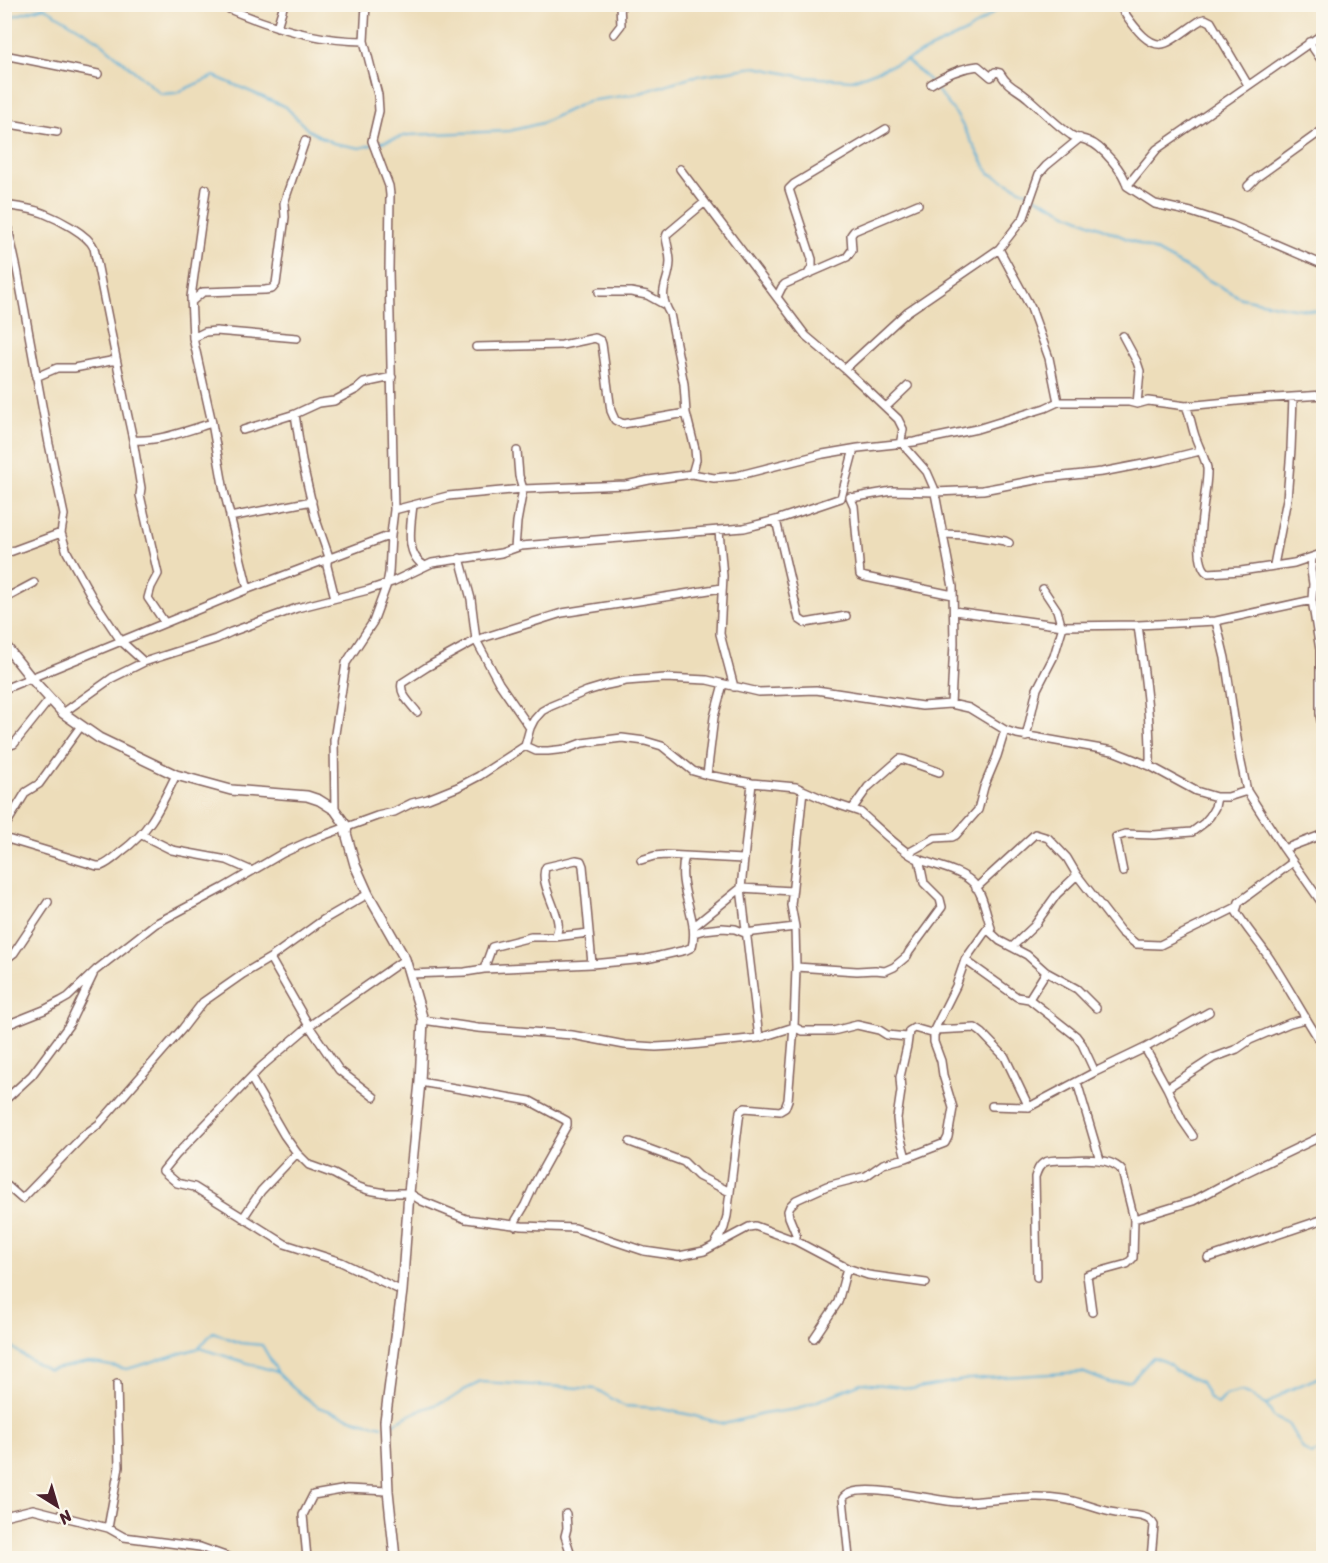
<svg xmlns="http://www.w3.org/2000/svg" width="1328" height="1563" font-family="Sriracha,sans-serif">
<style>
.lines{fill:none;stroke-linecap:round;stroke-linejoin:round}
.stream{stroke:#5bafd7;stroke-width:2}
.street-casing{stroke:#83625d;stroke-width:10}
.secondary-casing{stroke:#83625d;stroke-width:12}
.street{stroke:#fff;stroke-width:7}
.secondary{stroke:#fff;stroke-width:9}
</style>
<rect width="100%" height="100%" fill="#fbf7ec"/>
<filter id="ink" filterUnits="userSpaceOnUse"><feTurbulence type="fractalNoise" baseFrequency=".0167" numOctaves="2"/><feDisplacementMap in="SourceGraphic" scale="12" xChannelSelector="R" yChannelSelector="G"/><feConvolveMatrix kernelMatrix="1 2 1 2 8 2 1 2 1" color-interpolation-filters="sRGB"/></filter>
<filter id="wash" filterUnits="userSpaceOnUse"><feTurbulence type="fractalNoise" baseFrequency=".008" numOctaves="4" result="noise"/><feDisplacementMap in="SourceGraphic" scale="24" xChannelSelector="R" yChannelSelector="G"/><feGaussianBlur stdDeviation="1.35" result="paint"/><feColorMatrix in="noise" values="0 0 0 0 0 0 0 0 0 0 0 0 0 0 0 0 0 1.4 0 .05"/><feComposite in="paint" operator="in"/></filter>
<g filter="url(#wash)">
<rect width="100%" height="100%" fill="#edddba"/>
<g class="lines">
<path class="stream" d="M4 19 44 7 97 39 161 94 176 93 214 76 286 107 308 130 333 143 360 148 408 135 509 131 542 123 588 101 637 94 690 77 755 67 804 77 852 80 906 60 968 31 996 11 994 4
M906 60 929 80 956 114 989 173 1071 215 1156 251 1241 298 1287 307 1324 312
M4 1341 25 1357 48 1370 89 1362 127 1369 199 1348 277 1372 293 1388 318 1407 363 1422 383 1426
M199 1348 213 1332 240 1343 262 1345 277 1371
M1266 1405 1287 1391 1324 1375
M388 1426 418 1411 449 1400 464 1390 481 1382 596 1389 624 1406 658 1408 691 1415 724 1424 763 1414 798 1409 861 1383 893 1386 913 1389 969 1379 1082 1372 1110 1383 1131 1381 1153 1357 1170 1364 1175 1371 1201 1382 1209 1398 1218 1404 1226 1395 1241 1391 1249 1394 1266 1405 1274 1417 1288 1424 1303 1449 1311 1455 1324 1450"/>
</g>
</g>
<g filter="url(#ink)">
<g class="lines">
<g class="street-casing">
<path id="street" d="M218 4C264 25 313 41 364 41
M1118 4C1128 17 1147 51 1166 43 1176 39 1191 26 1201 20L1205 19 1211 22 1248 85
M277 27 284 4
M614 34 621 25 620 4
M1309 42 1324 64
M4 55 98 74
M931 84C946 75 960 68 978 66L991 77 995 72 1000 73C1009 88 1017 88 1028 98 1042 110 1055 124 1071 135 1076 139 1082 138 1088 141 1102 146 1124 172 1127 186L1155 204 1191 212 1231 225 1324 265
M4 123 57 132
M680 169 806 336 845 369 898 419 903 429 901 440 905 447 927 472 934 488 953 587 954 643 951 704
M1127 186 1157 149 1324 33
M1248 186 1256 178 1324 129
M206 189 191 297 193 338 212 423 224 491 248 589
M4 205C17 207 31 208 43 213 58 219 88 234 94 248L125 403 133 440 141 488 140 495 158 574 151 587 148 598 165 623
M5 205 6 219 17 269 49 444 64 515 61 533 67 552 93 599 121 641 144 662
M999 249 1031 308 1049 358 1058 402
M808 274 812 267V259L789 189 794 184 886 129
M599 292H631L647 295 665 305
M777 297 782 287 785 284 847 257 852 250 851 235 854 231 918 204
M191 302 203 292 265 290 272 289 276 284 285 217 284 203 305 141
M1123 336 1137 362 1140 371 1137 404
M193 338 205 332 216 331 297 338
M476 347 562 345 595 338 601 341 602 344 611 411 615 420 623 424 686 413
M845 369 907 312 999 249 1024 217 1039 174 1046 166 1080 138
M36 377 57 368H74L116 360
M1186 406C1190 415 1191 423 1194 433 1197 444 1205 457 1207 468 1209 489 1189 562 1208 573L1241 571 1294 563 1324 553
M886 407 908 386
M295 414 302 461 315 517 329 557 327 562V566L335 598
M243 430 295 414 319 403 334 401 357 389 364 383 392 377
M133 440C158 442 189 430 212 423
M692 474 714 478 736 476 823 454 858 448 914 442 977 429 1045 408 1058 402H1129L1137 404 1148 401 1186 406 1258 399 1324 395
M850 497 854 506 860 575 865 577 953 595
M851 498 892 491 935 492 983 490 1046 478 1102 472 1164 460 1200 451
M413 505C411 525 404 555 425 566
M394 510 448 496 523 489 626 485 649 480 692 474 696 460 695 449 686 413 684 384 670 314C656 290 669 285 670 262 670 253 667 245 666 237L667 234 705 202
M230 517 312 501
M776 520 799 619 805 623 846 616
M719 531 723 576 720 634 734 687
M943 534 968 535 1005 541 1009 543
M515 548 517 522 523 489 519 476 517 451
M4 554 61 533
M460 558 471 599 476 640 499 683 530 728
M1312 558 1311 570 1313 584 1312 600 1320 650V714L1324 743
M1274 565 1287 499 1291 449 1293 397
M1043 589 1057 610 1061 625
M4 599 34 583
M954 611 1063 626 1138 625 1216 621 1312 600
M1216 621 1225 658 1240 758 1247 791 1284 849 1324 906
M1138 625C1144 672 1151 719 1150 766
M4 689 248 589 391 535
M417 712C411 704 399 694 402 683L427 667 476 640 562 613 722 588
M63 713 112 678 144 662 216 639 231 632 297 608 368 590 392 582 432 563 501 553 521 546 744 528 776 520 841 498 854 449
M1026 737 1037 689 1054 656 1063 626
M525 746 536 751H548L566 749 582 743 622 738 645 741 662 746 693 771 707 775 752 783 796 787 830 802 860 812C875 825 898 848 914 857 930 865 958 869 971 881 983 891 986 914 991 928L987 929 1000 941 1027 955 1046 972 1077 989 1096 1008
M4 747 14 744 50 699
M707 775 714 717 723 684
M752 783 741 888 759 1038
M853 808 868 787 900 759 905 760 939 772
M335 810 334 740 346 663 373 622 387 584 389 573 391 535 394 510 389 270 390 195 389 186 372 141 379 111 378 95 364 41 366 4
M4 828 26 792 39 784 81 726
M142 835 172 850 227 860 252 871
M4 838 97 866H101C109 863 115 857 121 852 151 830 160 807 176 775
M1284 849 1324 834
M908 853 935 838 952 837 956 835 978 810 984 787 997 756 1005 730
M641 860 654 856 665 855 743 859
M1293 862 1239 902 1236 911C1245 927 1258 941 1268 956 1288 986 1304 1017 1324 1047
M1123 872 1116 837 1125 834 1154 835 1192 832 1204 823 1210 816 1215 807 1217 797
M976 888 1035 834 1048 838 1067 858 1077 875 1121 932 1136 944 1160 945 1237 907
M693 927 741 888 792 891
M694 933 704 930 722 928 735 929 745 933 795 927
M555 937C557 933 559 928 558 923 557 908 538 880 546 867L576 860 581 861 583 866 592 964
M1012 947 1034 926 1057 894 1077 875
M4 958 10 956 14 953 48 902
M270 958 309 1026 339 1070 374 1097
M965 960 1017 997 1029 999
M796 967 857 971 875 970 885 971 894 967 907 956 909 952 942 907 940 899 924 883 919 859
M484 969 492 947 531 937H555L589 933
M1046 972 1029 999 1076 1036 1082 1044 1095 1072
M410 974 465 972 484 969 592 964 646 959 686 950 692 947C700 918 675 888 685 856
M423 1020 478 1028 572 1035 625 1045 656 1047 691 1045 759 1038 794 1027 802 1031H833L857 1025 879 1030 887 1035 907 1037
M4 1026 44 1010 61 1001 68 997 96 970 155 924 223 888 283 853 314 839 377 816 394 812 412 803 428 799 458 787 479 776 525 746 530 728 534 720 542 711 551 706 587 691 607 685 626 681 665 678 707 680 759 692 816 690 922 706 951 704 969 708 1005 730 1017 734 1113 751 1150 766 1196 791 1216 797H1228L1247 791
M934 1030 975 1028 982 1033 1005 1057 1029 1107
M1145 1048 1167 1088 1213 1058 1237 1049 1250 1040 1290 1023 1305 1019
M251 1078 284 1135 297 1153 309 1165 334 1174 356 1186 368 1190 386 1193H409L422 1201 466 1219 522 1226 575 1228 644 1251 679 1256 704 1251 749 1227 755 1226 796 1241V1234L789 1217 788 1211 790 1206 796 1200 827 1186 866 1176 883 1164 906 1158 945 1143 948 1137 953 1108 943 1075 941 1061 934 1042V1030L956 986 965 960 987 929
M420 1082 530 1101 567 1121V1125L536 1181 525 1205 516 1220 515 1226
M1077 1082 1100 1160
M1167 1088 1182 1120 1193 1136
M4 1101 32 1075 69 1025 93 975
M992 1106 1029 1107 1095 1072 1145 1048 1209 1012
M630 1142 684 1162 698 1176 730 1192
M906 1158 898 1128 897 1118 901 1091 900 1077 907 1046 909 1031 914 1028 935 1034
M4 1183 22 1199 84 1135 99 1124 183 1028 203 1002 243 974 270 958 323 920 368 894
M243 1218 261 1191 297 1153
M1134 1219 1193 1201 1245 1173 1324 1135
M796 1241 847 1268 868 1275 926 1283
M715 1244 724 1228 727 1216 740 1111 745 1108 780 1111 785 1108 788 1100 794 1027 796 967 795 927 791 905 803 790
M1208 1258 1324 1219
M1037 1277 1035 1177C1037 1171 1039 1165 1045 1162 1052 1159 1061 1160 1069 1160 1084 1159 1112 1157 1122 1171L1134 1219 1133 1258 1127 1264 1087 1275 1092 1312
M402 1291 341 1262 285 1244 194 1187 177 1183 163 1171 176 1155 261 1067 309 1026 405 959
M814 1338 838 1302 847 1268
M566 1514 567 1528 565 1536 572 1558
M4 1516 33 1509 108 1528 124 1537 200 1547 231 1558
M108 1528 119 1467 117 1384
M307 1558 303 1515 313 1495 347 1489 388 1491
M849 1558 843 1498C856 1479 936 1502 959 1502 994 1502 1029 1493 1063 1499 1082 1502 1098 1510 1116 1513 1128 1516 1148 1513 1154 1525L1151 1558"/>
</g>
<g class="secondary-casing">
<path id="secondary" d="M4 644 31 678 63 713 99 738 176 775 231 790 307 796 319 800 335 810 347 827 346 833 355 865 368 894 405 959 423 1020 420 1082 409 1193 402 1291 385 1421 388 1491 395 1558"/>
</g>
<use href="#street" class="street"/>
<use href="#secondary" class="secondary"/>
</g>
</g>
<rect width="1328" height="1563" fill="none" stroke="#fbf7ec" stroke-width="24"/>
<g transform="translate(57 1506) rotate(143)" stroke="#fbf7ec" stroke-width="4.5" paint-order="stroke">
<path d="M0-4.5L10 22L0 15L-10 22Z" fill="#4a1f2b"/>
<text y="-9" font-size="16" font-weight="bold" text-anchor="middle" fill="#4a1f2b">N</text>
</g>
</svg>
